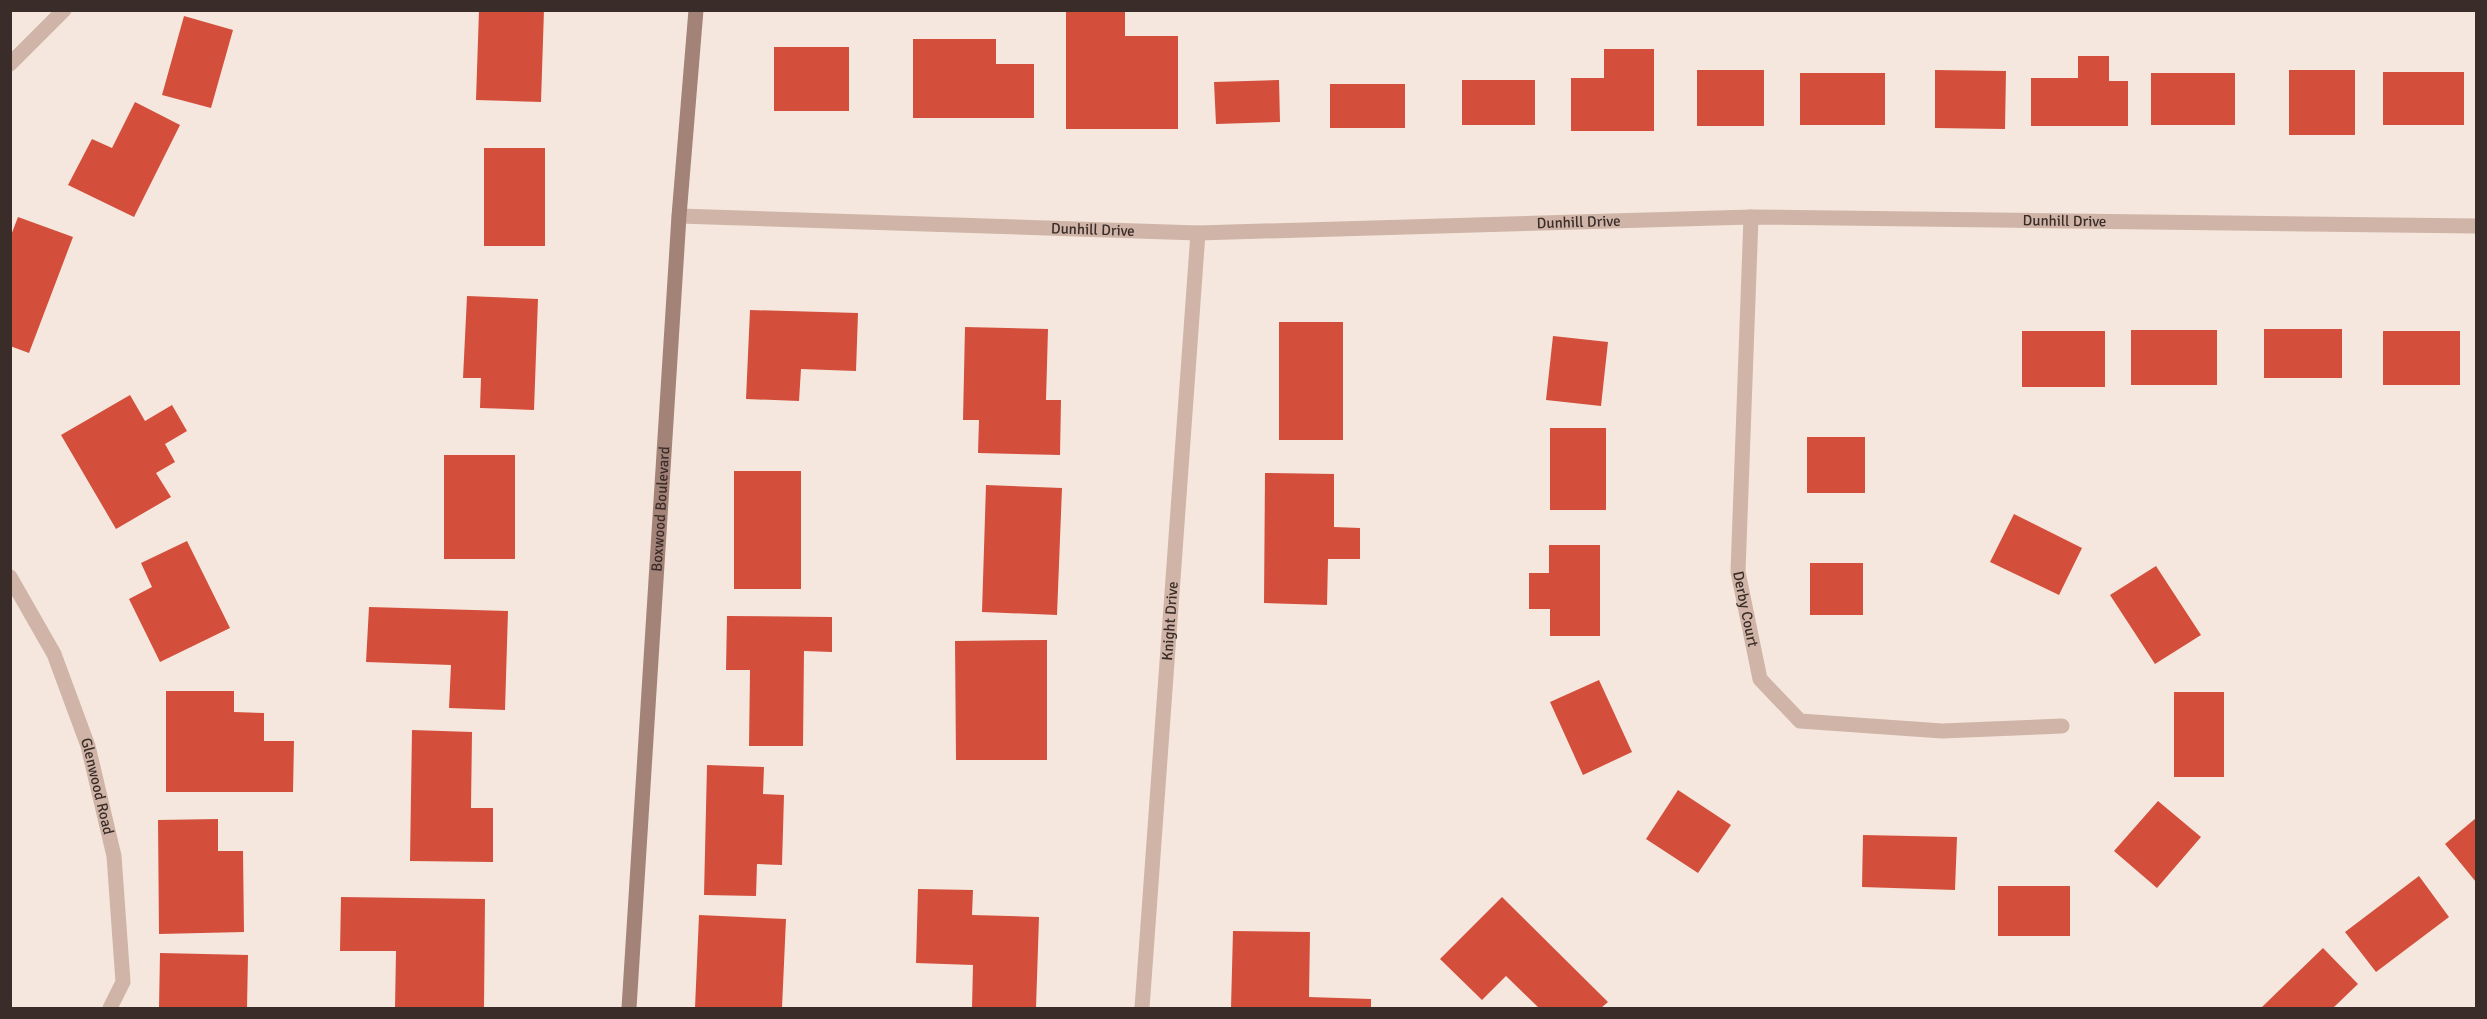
<svg xmlns="http://www.w3.org/2000/svg" width="2487" height="1019" font-family="Signika,sans-serif">
<style>
.building{fill:#d34f3c}
.lines{fill:none;stroke-linecap:round;stroke-linejoin:round}
.street{stroke:#cfb4a7;stroke-width:15}
.secondary{stroke:#a38278;stroke-width:15}
.labels{text-anchor:middle;stroke-width:4.5;stroke-linejoin:round;paint-order:stroke}
.street-label{font-size:15px;fill:#3a2c28;stroke:#fcf1ea}
</style>
<rect width="100%" height="100%" fill="#f5e7dd"/>
<path class="building" d="M479 10H544L541 102 476 100Z
M1066 10H1125V36H1178V129H1066Z
M184 16 233 30 211 108 162 95Z
M913 39H996V64H1034V118H913Z
M774 47H849V111H774Z
M1604 49H1654V131H1571V78H1604Z
M2078 56H2109V81H2128V126H2031V78H2078Z
M1697 70H1764V126H1697Z
M1935 70 2006 71 2005 129 1935 128Z
M2289 70H2355V135H2289Z
M2383 72H2464V125H2383Z
M1800 73H1885V125H1800Z
M2151 73H2235V125H2151Z
M1279 80 1280 122 1216 124 1214 82Z
M1462 80H1535V125H1462Z
M1330 84H1405V128H1330Z
M135 102 180 125 134 217 68 185 92 139 112 148Z
M484 148H545V246H484Z
M18 217 73 237 29 353 10 346V238Z
M467 296 538 299 534 410 480 408 481 378H463Z
M750 310 858 313 856 371 801 369 799 401 746 399Z
M1279 322H1343V440H1279Z
M965 327 1048 329 1046 400H1061L1060 455 978 453 979 420H963Z
M2264 329H2342V378H2264Z
M2131 330H2217V385H2131Z
M2022 331H2105V387H2022Z
M2383 331H2460V385H2383Z
M1553 336 1608 342 1601 406 1546 400Z
M130 395 145 421 172 405 187 431 165 444 175 462 156 473 171 497 116 529 61 435Z
M1550 428H1606V510H1550Z
M1807 437H1865V493H1807Z
M444 455H515V559H444Z
M734 471H801V589H734Z
M1265 473 1334 474V527L1360 528V559H1328L1327 605 1264 603Z
M986 485 1062 488 1057 615 982 612Z
M2014 514 2082 548 2059 595 1990 562Z
M187 541 230 628 160 662 129 599 152 587 141 563Z
M1549 545H1600V636H1550V609H1529V573H1549Z
M1810 563H1863V615H1810Z
M2156 566 2201 635 2155 664 2110 595Z
M369 607 508 611 505 710 449 708 451 665 366 662Z
M727 616 832 617V652L804 651 803 746H749L750 670H726Z
M1047 640V760H956L955 641Z
M1599 680 1632 752 1583 775 1550 702Z
M166 691H234V712L264 713V741H294L293 792H166Z
M2174 692H2224V777H2174Z
M412 730 472 732 471 808H493V862L410 861Z
M707 765 764 767 763 794 784 795 782 865 757 864 756 896 704 895Z
M1678 790 1731 825 1698 873 1646 839Z
M2158 801 2201 837 2157 888 2114 851Z
M2476 818V882L2445 844Z
M218 819V851H243L244 932 159 934 158 820Z
M1863 835 1957 837 1955 890 1862 887Z
M2419 876 2449 917 2376 972 2345 932Z
M1998 886H2070V936H1998Z
M918 889 973 890 972 915 1039 917 1036 1008H972L973 965 916 963Z
M341 897 485 899 484 1008H395L396 951H340Z
M1502 897 1608 1002 1601 1008H1539L1506 976 1482 1000 1440 959Z
M699 915 786 919 782 1008H695Z
M1233 931 1310 932 1309 997 1371 999V1008H1231Z
M2323 948 2358 984 2333 1008H2261Z
M160 953 248 955 247 1008H159Z"/>
<g class="lines">
<g class="street">
<path d="M10 64 64 10"/>
<path id="s1" d="M679 216 1198 233 1751 217 2476 226"/>
<path id="s2" d="M1751 217 1738 572 1760 679 1800 721 1942 731 2062 726"/>
<path id="s3" d="M10 577 54 654 88 746 114 856 123 982 110 1008"/>
<path id="s4" d="M1142 1008 1198 233"/>
</g>
<path class="secondary" id="s5" d="M629 1008 679 216 696 10"/>
</g>
<g class="labels">
<g class="street-label">
<text dy="5" stroke="none"><textPath href="#s1" startOffset="1386">Dunhill Drive</textPath></text>
<text dy="5" stroke="none"><textPath href="#s1" startOffset="900">Dunhill Drive</textPath></text>
<text dy="5" stroke="none"><textPath href="#s1" startOffset="414">Dunhill Drive</textPath></text>
<text dy="5" stroke="none"><textPath href="#s5" startOffset="500">Boxwood Boulevard</textPath></text>
<text dy="5" stroke="none"><textPath href="#s2" startOffset="393">Derby Court</textPath></text>
<text dy="5" stroke="none"><textPath href="#s4" startOffset="388">Knight Drive</textPath></text>
<text dy="5" stroke="none"><textPath href="#s3" startOffset="228">Glenwood Road</textPath></text>
</g>
</g>
<rect width="2487" height="1019" fill="none" stroke="#3a2c28" stroke-width="24"/>
</svg>
